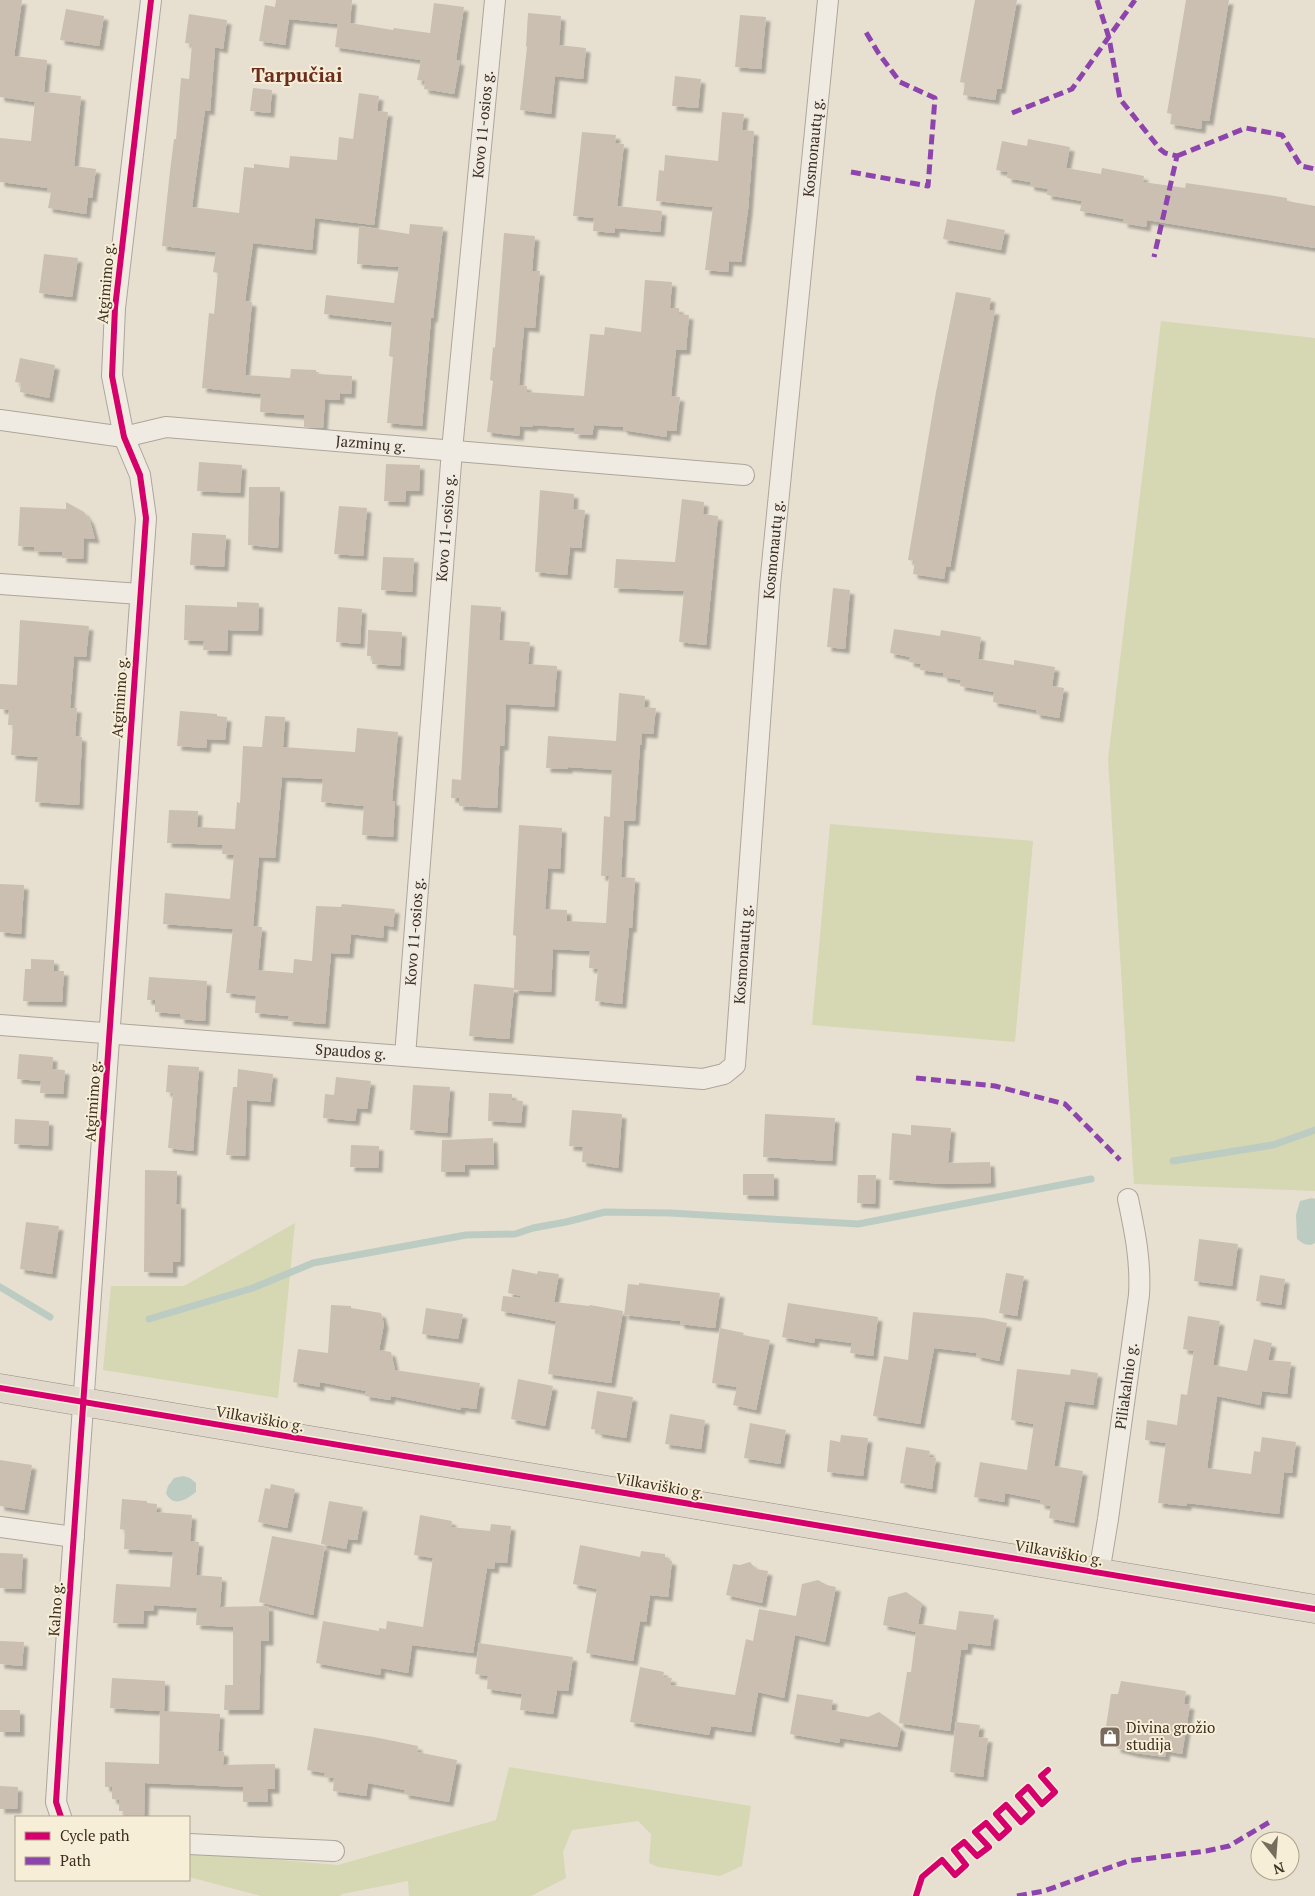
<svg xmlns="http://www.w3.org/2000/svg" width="1315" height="1896" font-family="'PT Serif',serif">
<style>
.green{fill:#d6d7b3}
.water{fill:#bcccc2}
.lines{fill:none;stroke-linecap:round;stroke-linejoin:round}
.stream{stroke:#bcccc2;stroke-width:7}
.building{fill:#cbbfb2;filter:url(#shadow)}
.minor-casing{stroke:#ada599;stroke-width:22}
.trunk-casing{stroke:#928b80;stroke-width:29}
.minor{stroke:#efebe3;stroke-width:20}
.trunk{stroke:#e0d9cb;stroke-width:28}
.quiet{stroke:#8e44ad;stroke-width:5;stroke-dasharray:10 5;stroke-linecap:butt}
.cycleway-casing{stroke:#f7eed8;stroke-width:9}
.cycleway{stroke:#d6006c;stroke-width:6}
.labels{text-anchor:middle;stroke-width:4;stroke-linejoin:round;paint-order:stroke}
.street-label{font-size:15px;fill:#3d2e20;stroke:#f7eed8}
.poi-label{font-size:15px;fill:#3d2e20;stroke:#f7eed8;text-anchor:start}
.district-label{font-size:20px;font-weight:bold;fill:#6b2e1e;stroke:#f7eed8}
</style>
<defs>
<filter id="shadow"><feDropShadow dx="4.5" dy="4.5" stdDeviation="1" flood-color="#0004"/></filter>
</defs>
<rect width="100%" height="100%" fill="#e7e0d1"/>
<path class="green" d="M1161 321 1315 338V1191L1134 1184 1108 759Z
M830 824 1033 841 1015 1042 812 1025Z
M295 1223 278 1398 103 1370 111 1286H184Z
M509 1767 751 1806 742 1866 720 1876 658 1867 649 1863 651 1834 638 1821 572 1830 563 1852 566 1878 531 1896H409L408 1881 342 1894 340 1896H261L189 1877V1852L338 1865 496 1820Z"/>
<path class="water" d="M1312 1198 1315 1199V1243C1308 1247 1303 1244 1297 1239L1296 1215 1300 1201Z
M183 1476 190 1478 196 1483V1492C186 1500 173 1508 166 1493L168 1486 174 1478Z"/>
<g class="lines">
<path class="stream" d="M1173 1161 1273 1145 1315 1130
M0 1287 50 1317
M149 1319 253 1288 313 1263 466 1235 515 1234 533 1228 566 1222 605 1212 670 1213 858 1224 1091 1179"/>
</g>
<path class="building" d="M0 0H22L14 56 47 60 44 92 81 96 74 166 96 169 92 198 88 197 86 214 48 208 51 192H47L48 188 0 182V138L31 141 35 102 0 97Z
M276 0H352L350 23 393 30 394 28 430 33 434 3 464 7 456 60 460 61 454 94 424 89 425 81 417 80 421 60 335 47 338 24 289 19 285 45 259 41 265 5 275 7Z
M975 0H1017L1001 89H997L995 100 963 95 965 83 960 82Z
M1186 0H1229L1209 121 1202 120 1201 129 1170 124 1172 114 1167 113Z
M66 9 104 16 99 46 60 40Z
M528 13 561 16 559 45 586 48 583 79 555 76 551 114 520 110 527 47 526 46Z
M189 14 227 20 223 49 215 47 210 111 205 110 192 207 239 213 244 167 254 168V164L289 168 290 156 337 160 339 137 353 139 359 93 379 96 377 111 388 112 374 225 315 218 312 250 253 243 245 301 252 302 245 375 290 378 291 369 316 370V372H319L318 374 352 376 351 394 340 393V400L325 399 323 428 304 427V415L260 412 261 394 202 388 209 313 214 314 218 273 213 272 216 252 162 246 170 171 174 139H176L181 78 189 79 192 44 185 43Z
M740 15 766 17 761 69 735 67Z
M675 76 701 79 698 108 672 106Z
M253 88 272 90 270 113 250 111Z
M722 112 744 114 742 130 754 131 748 210 741 262 729 261 728 272 705 270 713 207 656 201 659 170 664 171 665 155 718 161Z
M582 132 616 135 615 143 624 144 617 206 662 211 660 232 615 228V233L593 231 594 218 573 216Z
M1028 139 1070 147 1066 168 1101 174 1102 168 1144 176 1143 182 1185 188 1186 183 1275 196 1287 198V201L1315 206V248L1147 220 1146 227 1123 223 1124 219 1080 211 1082 201 1047 195 1048 189 1030 186V182L1007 178 1008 172 996 170 1002 141 1027 146Z
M947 219 1005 230 1001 250 943 239Z
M410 224 443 227 433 318H431L422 426 387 423 393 357 389 356 392 322 324 314 326 295 394 303 399 267 357 264 359 226 409 234Z
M504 233 535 236 532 271H540L535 328 524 327 519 385 527 386V392L584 396 590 334 604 335 605 327 641 332 645 280 672 282 670 308H679V314L689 315 686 350H676L671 396 680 397 676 431 667 430 666 437 623 430V427L594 425 592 435 574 434 575 428 533 425V427L520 426 519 436 487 432 493 381 490 380 493 347 495 348Z
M44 254 78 258 72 297 39 293Z
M956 292 991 298 989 310H995L950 567 946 566 944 579 913 574 915 561 908 560 936 392Z
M20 358 55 365 49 398 20 392 21 383 15 382Z
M199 462 242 465 240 493 197 491Z
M386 464 420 465 419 491H406L405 502 384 501Z
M249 487H280L278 548 248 545Z
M540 490 574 494 573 509 585 510 581 548 570 547 567 575 535 572Z
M682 499 704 502 703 514 718 516 706 645 679 642 684 591 614 588 616 559 675 562Z
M66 502 84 512 90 521 95 539 84 538 83 559 62 558V552L34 551V547L18 546 20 507 66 509Z
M339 506 367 508 363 556 334 554Z
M192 533 226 535 224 567 190 565Z
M383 557 414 558 412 592 381 590Z
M833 588 850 590 845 649 827 647Z
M237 602 259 603 258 631 228 630 227 651 203 650 204 641 184 640 185 605 237 607Z
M471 605 501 607 499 640 530 642 528 664 557 666 554 707 506 704 504 746H500L497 808 459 806V798H451L452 779 461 780Z
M338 607 362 609 360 644 336 642Z
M20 620 89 626 86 657 74 656 70 708H77L75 736 82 737 79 805 35 802 38 757 11 755 13 725H8L9 710 0 709V684L17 685Z
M894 629 940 636 941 630 981 637 978 659 1014 665V660L1055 667 1052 686 1064 688 1059 718 1036 714V710L993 702 994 692 960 686 961 680 943 677V673L920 670 921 664 909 662 910 657 890 653Z
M368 630 402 632 400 666 372 664 373 656H367Z
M619 693 645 696 644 707 656 708 653 734 642 733 641 745H640L635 821H624L621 877 635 878 632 928H629L622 1004 595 1001 598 969 589 968 590 951 553 949 551 992 514 990V988L509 1039 469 1036 474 984 514 988 516 936 513 935 519 825 562 828 560 869 548 868 545 909 567 910V921L606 923 609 876H601L604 816 610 817 612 770 568 767V769L546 768 548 736 616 741Z
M180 711 217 714V716L227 717 225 740 207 739 206 748 177 746Z
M265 716 285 717 283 747 355 752 357 728 398 732 392 801H395L393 837 362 835 364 806 321 802 323 779 282 777 275 858 259 857 253 926 262 927 258 970 293 973 294 959 312 961 316 906 341 907 342 904 395 909 393 927 384 925 383 938 351 934 349 954 331 953 325 1024 288 1021 289 1016 255 1013 256 996 226 993 233 929 163 924 165 893 230 899 234 855 222 854 223 845 167 843 169 810 198 811 197 827 235 829 237 802 240 803 243 746 262 747Z
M0 884 24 885 21 934 0 932Z
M31 959 54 960V971H64L62 1002 23 1001 25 969H31Z
M149 977 207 981 205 1021 180 1019V1014L155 1012V1000H147Z
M19 1054 53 1057 52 1069 65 1070 63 1094 40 1093 41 1081 17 1079Z
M168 1065 199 1067 193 1151 168 1148 173 1093 166 1092Z
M238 1069 273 1074 270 1102 247 1100 245 1156 226 1155 233 1087H237Z
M336 1077 371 1081 367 1109 357 1108 355 1121 323 1118 325 1094 334 1095Z
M413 1085 450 1087 447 1133 410 1130Z
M489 1093 512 1094V1100L523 1101 521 1123 488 1121Z
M572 1110 622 1114 618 1168 582 1162 583 1147 569 1146Z
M765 1114 835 1118 832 1161 763 1157Z
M15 1119 49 1121 48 1146 14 1144Z
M911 1125 951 1128 948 1163 990 1162 991 1183 943 1184 889 1180 892 1133 911 1135Z
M493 1138 494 1165H465V1172H441L442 1140Z
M351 1145 379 1146 378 1168 350 1167Z
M145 1170 177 1171 176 1204H181L180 1262H173V1273L144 1272Z
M743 1174H774V1196L743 1195Z
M858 1175H876L875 1204 857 1203Z
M26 1222 59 1226 52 1274 20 1269Z
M1199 1239 1238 1244 1232 1286 1194 1281Z
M512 1269 537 1274 538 1271 559 1274 554 1302 589 1306 590 1305 623 1311 611 1383 548 1374 556 1321 501 1311 503 1296 520 1298 521 1296 508 1293Z
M1006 1273 1024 1276 1017 1316 999 1313Z
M1260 1275 1285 1279 1281 1305 1256 1301Z
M639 1283 720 1293 715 1328 680 1324V1321L624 1315 628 1284 639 1285Z
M788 1303 878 1317 873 1356 850 1353 852 1343 815 1338 814 1343 782 1337Z
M331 1305 351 1306V1308L381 1313 384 1324 379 1350 391 1352 395 1370 480 1383 476 1409 461 1407V1410L391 1396 390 1400 365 1396 366 1391 320 1382V1387L293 1382 298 1349 328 1353Z
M426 1308 463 1314 458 1339 422 1334Z
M913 1312 984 1318 1007 1323 999 1361 976 1356 977 1353 934 1348 920 1424 873 1416 884 1356 908 1360Z
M1188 1316 1220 1321 1213 1365 1247 1371 1254 1339 1272 1343 1268 1360 1291 1362 1287 1394 1262 1391 1260 1405 1217 1396 1207 1468 1251 1474 1254 1451 1260 1452 1262 1437 1296 1442 1292 1473 1284 1472 1279 1514 1187 1503V1506L1158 1503 1166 1443 1145 1440 1147 1420 1177 1425 1181 1394 1187 1395 1194 1351 1183 1349Z
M720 1328 744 1333 743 1335 770 1340 756 1410 733 1405 737 1387 712 1383Z
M1017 1369 1070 1375 1071 1369 1098 1373 1093 1405 1065 1401 1054 1466 1083 1471 1074 1523 1049 1518 1051 1506 1040 1504 1041 1500 1005 1493 1004 1502 974 1497 980 1462 1027 1470 1034 1424 1011 1420Z
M518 1379 553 1386 545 1426 511 1419Z
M597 1391 633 1397 626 1438 597 1433 598 1430 591 1429Z
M670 1414 705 1420 701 1449 665 1444Z
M750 1423 786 1430 780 1464 744 1458Z
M841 1435 868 1438 863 1476 827 1472 830 1440 840 1442Z
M906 1447 930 1451 929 1457 936 1458 932 1489 900 1483Z
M0 1460 32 1465 24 1510 0 1506Z
M271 1484 295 1489 287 1528 258 1522 265 1488 270 1489Z
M122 1499 147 1501V1503L157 1504 156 1512 192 1515 190 1541 199 1542 196 1575 222 1577 220 1607 269 1606V1641H261L259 1710H224L225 1685H233V1627L196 1625 197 1608 154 1605 153 1611H144L143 1624 113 1623 116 1584 170 1587 173 1552 124 1549 125 1530 120 1529Z
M329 1501 363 1507 357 1540 348 1539 346 1549 321 1544Z
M420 1515 452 1521 451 1527 490 1531 491 1524 511 1526 507 1563 495 1562 494 1569 487 1568 473 1653 412 1645 408 1673 381 1668 380 1675 316 1663 323 1621 379 1631V1628L386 1629 387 1621 423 1627 433 1558 414 1555Z
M272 1536 325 1546 313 1615 259 1602Z
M580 1545 640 1557 641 1551 665 1554V1559L672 1561 668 1597 650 1595 646 1622 640 1621 633 1661 586 1653 597 1589 573 1584Z
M0 1553 23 1554 21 1589 0 1588Z
M750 1562 756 1569 768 1571 762 1603 726 1595 733 1564 740 1565Z
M818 1580 827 1585 836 1587 825 1642 795 1635 784 1698 758 1692 751 1732 711 1726 709 1735 630 1722 640 1667 664 1672 663 1677 672 1678 670 1685 735 1695 746 1639 753 1641 759 1609 796 1616 802 1584Z
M906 1592 922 1603 918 1624 956 1630 959 1611 994 1615 990 1646 968 1643 967 1650H961L950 1731 899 1723 907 1672H911L916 1632 883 1625 888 1597Z
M0 1641 24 1642 22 1666 0 1664Z
M479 1643 573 1657 568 1691 557 1690 553 1714 520 1710 522 1694 487 1689 488 1676 475 1674Z
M112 1678 165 1681 164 1711 220 1714 218 1751 224 1752 223 1765 275 1764V1789H267L268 1802H243V1787L145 1783 144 1817H124V1811H119V1800L112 1799V1787H105V1762L159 1764 160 1711 110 1708Z
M1121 1681 1186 1691 1184 1704 1190 1705 1182 1754 1166 1751 1165 1757 1135 1753 1116 1748 1117 1742 1104 1740 1111 1694H1118Z
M797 1694 833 1700 831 1710 868 1717 879 1712 901 1728 897 1747 840 1738 839 1743 790 1734Z
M0 1710H20V1732H0Z
M956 1722 980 1725 978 1737 988 1738 983 1777 950 1772Z
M314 1728 374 1737 418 1746 417 1752 457 1760 449 1802 404 1794 405 1790 368 1783 366 1796 333 1791 334 1778 324 1777 325 1773 307 1770Z
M0 1786 18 1787 17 1809H0Z"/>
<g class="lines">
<g class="minor-casing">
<g id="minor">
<path id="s1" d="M0 420 124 437 166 427 744 475"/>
<path d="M0 584 140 594"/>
<path id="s2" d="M0 1025 703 1079 724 1074 735 1065 770 585 828 0"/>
<path id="s3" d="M405 1056 452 450 495 0"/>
<path d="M0 1527 74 1537"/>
<path id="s4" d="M1099 1573 1108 1519 1139 1295C1141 1261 1135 1232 1128 1199"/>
<path d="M61 1817 56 1802 66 1646 146 518 140 475 124 437 112 376 115 308 151 0"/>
<path d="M189 1844 334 1851"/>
</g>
</g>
<g class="trunk-casing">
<path id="trunk" d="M0 1388 1315 1609"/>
</g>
<use href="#minor" class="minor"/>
<use href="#trunk" class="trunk"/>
<path class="quiet" d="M1097 0 1109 38 1120 99 1160 149 1165 153 1177 156 1154 257
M1012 113 1072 89 1135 0
M1177 156 1246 128 1282 135 1301 166 1315 169
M851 172 928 186 935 98 900 82 879 54 864 29
M916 1078 995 1086 1065 1104 1120 1160
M1017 1896 1044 1891 1128 1861 1206 1851 1229 1846 1273 1820"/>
<g class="cycleway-casing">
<path id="cycleway" d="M0 1388 1315 1609
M61 1817 56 1802 66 1646 146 518 140 475 124 437 112 376 115 308 151 0
M916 1896 922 1877 942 1860 955 1875 966 1865 954 1850 964 1842 977 1856 989 1847 975 1832 986 1823 999 1838 1009 1829 996 1814 1006 1805 1021 1822 1032 1812 1018 1796 1028 1787 1042 1804 1055 1792 1041 1776 1048 1770"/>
</g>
<use href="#cycleway" class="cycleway"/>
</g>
<defs>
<g id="shop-square" transform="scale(1.125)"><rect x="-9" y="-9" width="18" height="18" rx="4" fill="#786c5e" stroke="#f7eed8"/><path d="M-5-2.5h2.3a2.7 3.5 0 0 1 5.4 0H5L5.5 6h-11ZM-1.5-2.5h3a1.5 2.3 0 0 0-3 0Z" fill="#fff"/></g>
</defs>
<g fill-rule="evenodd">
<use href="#shop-square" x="1110" y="1737"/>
</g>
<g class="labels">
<g class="street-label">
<text dy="5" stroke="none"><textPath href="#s3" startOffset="935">Kovo 11-osios g.</textPath></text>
<text dy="5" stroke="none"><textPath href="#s2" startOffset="1662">Kosmonautų g.</textPath></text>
<text transform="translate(106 283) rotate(-85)" y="5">Atgimimo g.</text>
<text dy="5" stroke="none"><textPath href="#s1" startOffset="374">Jazminų g.</textPath></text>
<text dy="5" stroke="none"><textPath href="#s3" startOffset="530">Kovo 11-osios g.</textPath></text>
<text dy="5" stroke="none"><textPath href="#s2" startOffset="1258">Kosmonautų g.</textPath></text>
<text transform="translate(120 697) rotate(-86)" y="5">Atgimimo g.</text>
<text dy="5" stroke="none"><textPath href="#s3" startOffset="125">Kovo 11-osios g.</textPath></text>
<text dy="5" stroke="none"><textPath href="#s2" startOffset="852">Kosmonautų g.</textPath></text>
<text dy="5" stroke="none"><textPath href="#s2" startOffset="352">Spaudos g.</textPath></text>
<text transform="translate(93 1101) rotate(-86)" y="5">Atgimimo g.</text>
<text dy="5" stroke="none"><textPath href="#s4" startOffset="189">Piliakalnio g.</textPath></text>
<text transform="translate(260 1419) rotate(10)" y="5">Vilkaviškio g.</text>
<text transform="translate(660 1486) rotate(10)" y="5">Vilkaviškio g.</text>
<text transform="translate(1059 1553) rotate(10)" y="5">Vilkaviškio g.</text>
<text transform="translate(56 1609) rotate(-86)" y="5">Kalno g.</text>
</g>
<g class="poi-label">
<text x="1126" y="1733">Divina grožio<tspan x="1126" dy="17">studija</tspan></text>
</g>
<g class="district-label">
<text x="297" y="82">Tarpučiai</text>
</g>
</g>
<rect x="15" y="1816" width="175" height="65" fill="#f7eed8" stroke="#ada18e"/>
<rect x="25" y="1832" width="25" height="8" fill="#d6006c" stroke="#ada18e"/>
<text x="60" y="1841" font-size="15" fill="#3d2e20">Cycle path</text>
<rect x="25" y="1857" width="25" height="8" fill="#8e44ad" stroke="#ada18e"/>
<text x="60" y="1866" font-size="15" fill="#3d2e20">Path</text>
<g transform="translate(1275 1856) rotate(163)"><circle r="24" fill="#f7eed8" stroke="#ada18e"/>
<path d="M0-4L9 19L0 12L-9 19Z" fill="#786c5e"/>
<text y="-8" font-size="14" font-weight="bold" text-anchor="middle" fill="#3d2e20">N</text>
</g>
</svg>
